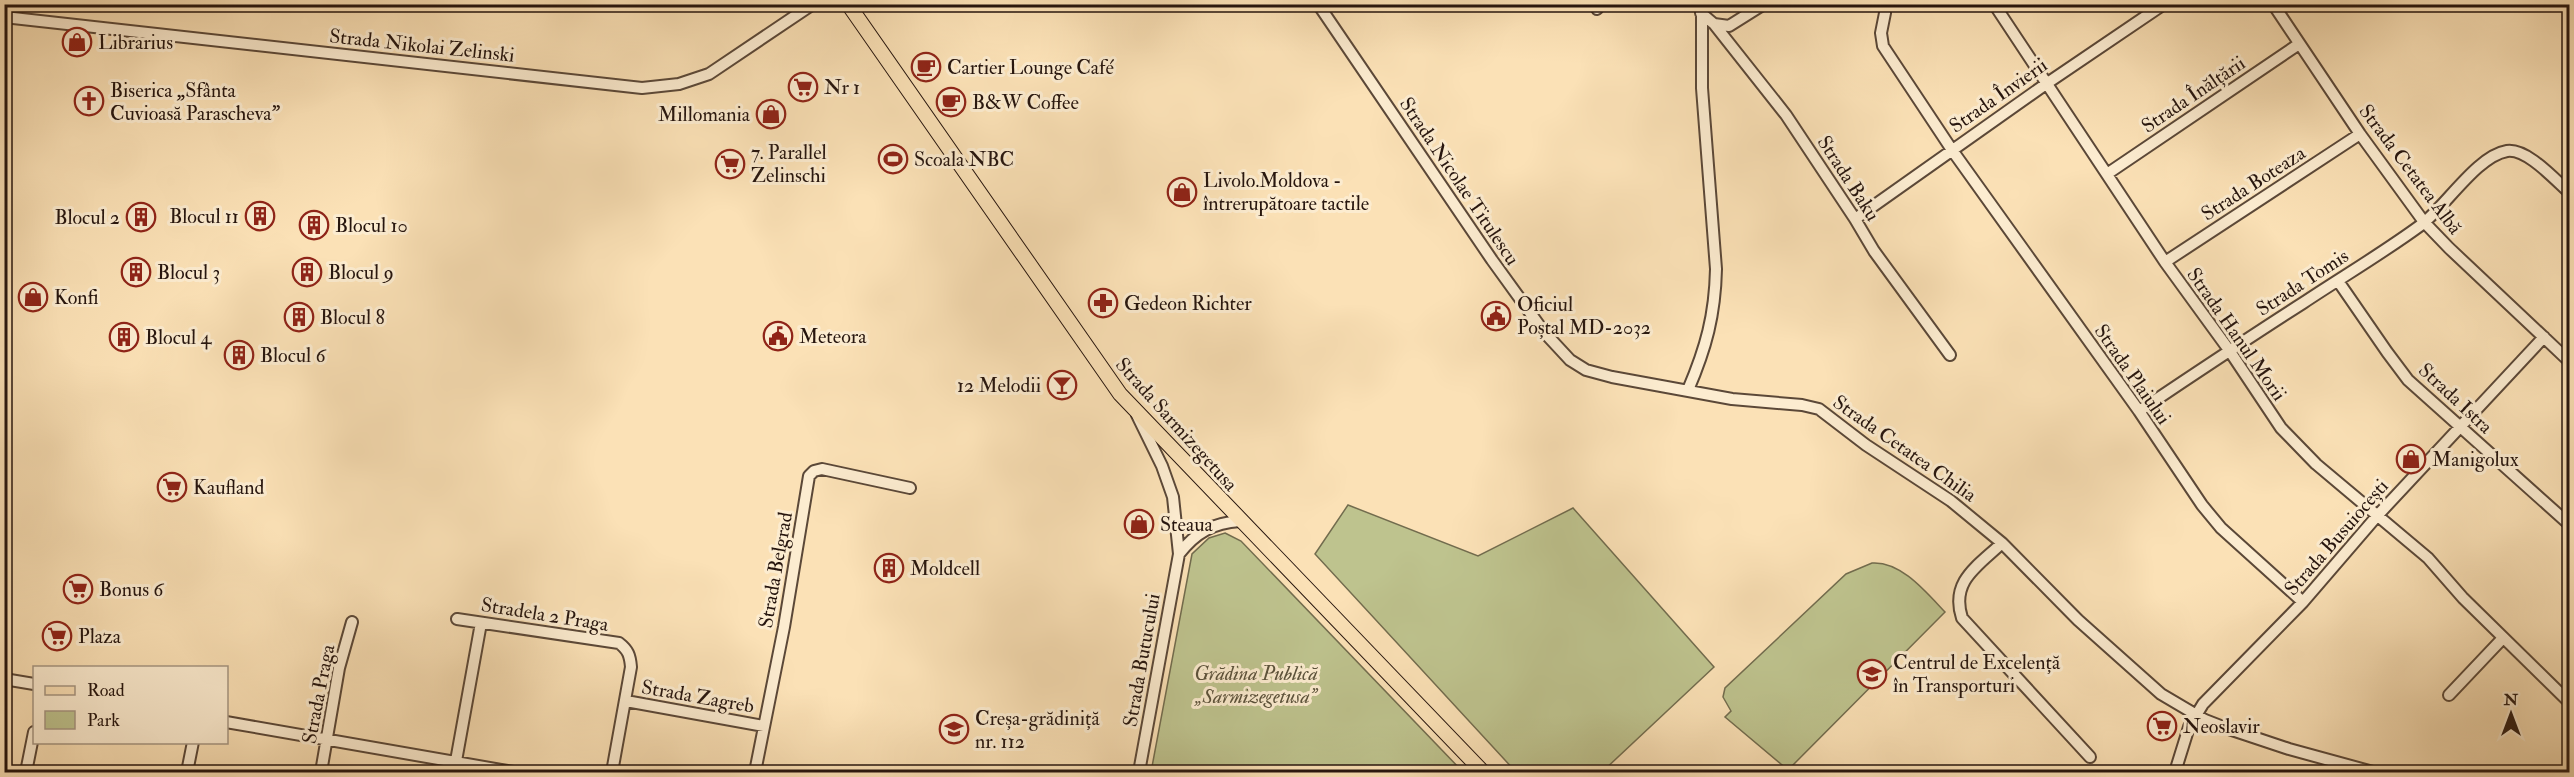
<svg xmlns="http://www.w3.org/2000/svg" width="2574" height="777" font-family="'IM FELL Double Pica',serif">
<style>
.green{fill:#bec38e;stroke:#726c4e;stroke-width:1.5}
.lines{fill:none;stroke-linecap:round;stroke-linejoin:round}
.minor-casing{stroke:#5b4838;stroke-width:14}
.major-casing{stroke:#26150e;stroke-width:16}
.minor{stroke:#fcecd0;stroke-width:10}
.major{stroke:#fbe1b6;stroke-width:14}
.labels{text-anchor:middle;stroke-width:6;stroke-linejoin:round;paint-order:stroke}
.poi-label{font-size:20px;fill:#26150e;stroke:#fcecd0;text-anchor:start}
.street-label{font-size:20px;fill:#26150e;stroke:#fcecd0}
.park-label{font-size:20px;font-style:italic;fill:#5b523b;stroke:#fcecd0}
</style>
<rect width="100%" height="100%" fill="#fbe1b6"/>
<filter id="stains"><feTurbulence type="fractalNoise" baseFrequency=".00333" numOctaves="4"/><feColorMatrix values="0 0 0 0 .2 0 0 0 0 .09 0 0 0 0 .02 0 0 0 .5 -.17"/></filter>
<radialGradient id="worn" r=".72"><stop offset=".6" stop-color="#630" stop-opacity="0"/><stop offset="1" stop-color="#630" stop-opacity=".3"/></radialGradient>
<path class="green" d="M1348 505 1478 556 1573 508 1714 667 1602 772H1516L1315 554Z
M1225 533 1241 541 1463 772H1151L1192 554 1209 538Z
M1872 563C1901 561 1926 592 1945 612L1788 770 1725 717 1731 711 1723 697 1725 688 1846 574Z"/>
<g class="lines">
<g class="minor-casing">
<path id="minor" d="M1318 4 1492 260 1544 332 1570 360 1586 370 1612 377 1732 399 1802 405 1819 409 1866 445 1951 501 2002 543 2078 620 2161 694 2205 720 2223 727 2289 749 2373 772
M1994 4 2165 262 2229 350 2281 428 2316 464 2428 558 2463 598 2570 703
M2273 4 2360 134 2424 222 2449 248 2570 362
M1597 9 1601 4
M1701 13 1714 24 1786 115 1855 219 1874 251 1950 355
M1885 13 1881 33 1883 46 1952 150 2139 411 2202 505 2221 528 2303 602
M4 17 642 88 679 84 709 74 813 4
M1714 24 1729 26 1764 4
M2107 174 2299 44
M1855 219 2046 84 2164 4
M2165 262 2360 134
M2338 281 2387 352 2408 380 2570 525
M1688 390C1706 348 1715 315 1716 269L1702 88V4
M2139 411C2193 375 2248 338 2303 303 2342 277 2383 253 2421 225 2446 206 2477 156 2507 151 2527 148 2555 180 2570 193
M1137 415 1162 466 1173 497 1179 554 1139 772
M2002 543C1978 566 1950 581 1962 618L2090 757
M1179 554C1196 532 1213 523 1240 521
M457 619 619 643C628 650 630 655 631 667L612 772
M4 679 34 684
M2449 695 2503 638
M626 701 764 726
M226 722 513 772
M26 772 34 732
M187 772 193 742
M321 772 339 668 352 622
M454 772 481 623
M755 772 784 627 809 476 814 471 822 469 910 488
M2175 772 2189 727 2203 704 2303 602 2377 516 2544 337"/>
</g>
<g class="major-casing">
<path id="major" d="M848 4 1120 394 1483 772
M4 21 6 4"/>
</g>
<use href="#minor" class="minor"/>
<use href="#major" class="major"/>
</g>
<defs>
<g id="shop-ring" transform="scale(1.5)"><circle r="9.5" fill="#fcecd0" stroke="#8f2418" stroke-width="1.5"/><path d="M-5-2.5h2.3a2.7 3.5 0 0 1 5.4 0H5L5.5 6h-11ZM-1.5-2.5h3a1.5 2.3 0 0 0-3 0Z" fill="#8f2418"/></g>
<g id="cafe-ring" transform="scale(1.5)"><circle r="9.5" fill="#fcecd0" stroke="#8f2418" stroke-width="1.5"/><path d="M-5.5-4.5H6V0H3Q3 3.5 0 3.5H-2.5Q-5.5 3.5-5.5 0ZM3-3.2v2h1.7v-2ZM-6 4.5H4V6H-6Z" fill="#8f2418"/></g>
<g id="supermarket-ring" transform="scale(1.5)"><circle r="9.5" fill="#fcecd0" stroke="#8f2418" stroke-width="1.5"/><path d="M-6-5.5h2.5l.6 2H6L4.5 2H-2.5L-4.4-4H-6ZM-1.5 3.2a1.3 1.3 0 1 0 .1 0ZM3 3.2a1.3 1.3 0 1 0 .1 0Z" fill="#8f2418"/></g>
<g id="church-ring" transform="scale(1.5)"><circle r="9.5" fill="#fcecd0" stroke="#8f2418" stroke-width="1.5"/><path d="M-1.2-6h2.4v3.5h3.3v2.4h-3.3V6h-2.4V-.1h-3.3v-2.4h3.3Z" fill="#8f2418"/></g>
<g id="stadium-ring" transform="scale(1.5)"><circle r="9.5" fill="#fcecd0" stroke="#8f2418" stroke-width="1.5"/><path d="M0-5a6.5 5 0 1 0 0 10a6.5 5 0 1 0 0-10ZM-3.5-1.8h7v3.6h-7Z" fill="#8f2418"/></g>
<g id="building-ring" transform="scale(1.5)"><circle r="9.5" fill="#fcecd0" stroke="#8f2418" stroke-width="1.5"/><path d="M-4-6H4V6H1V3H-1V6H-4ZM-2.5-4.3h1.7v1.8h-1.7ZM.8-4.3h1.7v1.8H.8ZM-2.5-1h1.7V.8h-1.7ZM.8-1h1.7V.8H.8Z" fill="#8f2418"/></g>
<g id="pharmacy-ring" transform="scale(1.5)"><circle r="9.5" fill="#fcecd0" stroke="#8f2418" stroke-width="1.5"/><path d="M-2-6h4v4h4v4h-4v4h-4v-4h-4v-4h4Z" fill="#8f2418"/></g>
<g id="civic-ring" transform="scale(1.5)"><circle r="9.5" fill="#fcecd0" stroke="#8f2418" stroke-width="1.5"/><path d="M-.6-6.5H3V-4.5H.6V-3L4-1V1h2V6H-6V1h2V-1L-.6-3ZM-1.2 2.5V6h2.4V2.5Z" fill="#8f2418"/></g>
<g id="bar-ring" transform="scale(1.5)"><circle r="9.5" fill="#fcecd0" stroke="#8f2418" stroke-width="1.5"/><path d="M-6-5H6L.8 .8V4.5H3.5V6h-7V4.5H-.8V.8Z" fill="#8f2418"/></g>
<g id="university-ring" transform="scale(1.5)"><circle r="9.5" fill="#fcecd0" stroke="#8f2418" stroke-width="1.5"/><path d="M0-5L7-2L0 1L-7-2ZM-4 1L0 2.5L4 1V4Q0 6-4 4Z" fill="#8f2418"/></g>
<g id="school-ring" transform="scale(1.5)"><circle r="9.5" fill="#fcecd0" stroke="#8f2418" stroke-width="1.5"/><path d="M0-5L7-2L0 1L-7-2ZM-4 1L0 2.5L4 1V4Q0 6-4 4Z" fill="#8f2418"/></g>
</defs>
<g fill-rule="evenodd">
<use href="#shop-ring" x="77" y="42"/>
<use href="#cafe-ring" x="926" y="67"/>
<use href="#supermarket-ring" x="803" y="87"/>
<use href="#church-ring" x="89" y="101"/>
<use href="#cafe-ring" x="951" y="102"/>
<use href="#shop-ring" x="771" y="114"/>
<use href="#stadium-ring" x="893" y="159"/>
<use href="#supermarket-ring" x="730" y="164"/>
<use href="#shop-ring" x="1182" y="192"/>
<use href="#building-ring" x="260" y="216"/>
<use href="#building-ring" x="141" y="217"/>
<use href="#building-ring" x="314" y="225"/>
<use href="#building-ring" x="136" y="272"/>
<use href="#building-ring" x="307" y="272"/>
<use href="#shop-ring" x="33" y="297"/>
<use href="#pharmacy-ring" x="1103" y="303"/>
<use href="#civic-ring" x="1496" y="316"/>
<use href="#building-ring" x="299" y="317"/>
<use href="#civic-ring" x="778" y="336"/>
<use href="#building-ring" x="124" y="337"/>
<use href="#building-ring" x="239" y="355"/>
<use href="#bar-ring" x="1062" y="385"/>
<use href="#shop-ring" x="2411" y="459"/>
<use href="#supermarket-ring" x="172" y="487"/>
<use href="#shop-ring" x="1139" y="524"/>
<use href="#building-ring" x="889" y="568"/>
<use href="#supermarket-ring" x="78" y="589"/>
<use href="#supermarket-ring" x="57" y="636"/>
<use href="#university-ring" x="1872" y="674"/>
<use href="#supermarket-ring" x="2162" y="726"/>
<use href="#school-ring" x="954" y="729"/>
</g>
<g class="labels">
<g class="poi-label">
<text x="98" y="49">Librarius</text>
<text x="947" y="74">Cartier Lounge Café</text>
<text x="824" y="94">Nr 1</text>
<text x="110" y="97">Biserica „Sfânta<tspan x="110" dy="23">Cuvioasă Parascheva”</tspan></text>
<text x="972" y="109">B&amp;W Coffee</text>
<text x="750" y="121" text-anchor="end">Millomania</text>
<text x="751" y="159">7. Parallel<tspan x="751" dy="23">Zelinschi</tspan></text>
<text x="914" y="166">Scoala NBC</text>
<text x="1203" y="187">Livolo.Moldova -<tspan x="1203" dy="23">întrerupătoare tactile</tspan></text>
<text x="239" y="223" text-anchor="end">Blocul 11</text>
<text x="120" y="224" text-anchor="end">Blocul 2</text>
<text x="335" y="232">Blocul 10</text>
<text x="157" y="279">Blocul 3</text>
<text x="328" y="279">Blocul 9</text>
<text x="54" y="304">Konfi</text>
<text x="1124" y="310">Gedeon Richter</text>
<text x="1517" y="311">Oficiul<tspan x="1517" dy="23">Poștal MD-2032</tspan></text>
<text x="320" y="324">Blocul 8</text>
<text x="799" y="343">Meteora</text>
<text x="145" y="344">Blocul 4</text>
<text x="260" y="362">Blocul 6</text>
<text x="1041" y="392" text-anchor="end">12 Melodii</text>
<text x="2432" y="466">Manigolux</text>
<text x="193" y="494">Kaufland</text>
<text x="1160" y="531">Steaua</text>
<text x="910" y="575">Moldcell</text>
<text x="99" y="596">Bonus 6</text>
<text x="78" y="643">Plaza</text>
<text x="1893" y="669">Centrul de Excelență<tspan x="1893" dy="23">în Transporturi</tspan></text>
<text x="975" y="725">Creșa-grădiniță<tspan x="975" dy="23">nr. 112</tspan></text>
<text x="2183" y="733">Neoslavir</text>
</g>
<g class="street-label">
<text transform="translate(422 45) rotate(6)" y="7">Strada Nikolai Zelinski</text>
<text transform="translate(2193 94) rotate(-34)" y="7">Strada Înălțării</text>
<text transform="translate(1998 95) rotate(-35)" y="7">Strada Învierii</text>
<text transform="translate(2411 169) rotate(53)" y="7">Strada Cetatea Albă</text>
<text transform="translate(1849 178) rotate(57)" y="7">Strada Baku</text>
<text transform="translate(1460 181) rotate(56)" y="7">Strada Nicolae Titulescu</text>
<text transform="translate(2253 183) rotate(-33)" y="7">Strada Boteaza</text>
<text transform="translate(2302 282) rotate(-33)" y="7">Strada Tomis</text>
<text transform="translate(2237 334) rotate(55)" y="7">Strada Hanul Morii</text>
<text transform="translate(2133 374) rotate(55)" y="7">Strada Plaiului</text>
<text transform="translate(2456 398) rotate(43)" y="7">Strada Istra</text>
<text transform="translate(1177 424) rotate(48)" y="7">Strada Sarmizegetusa</text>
<text transform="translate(1905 448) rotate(35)" y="7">Strada Cetatea Chilia</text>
<text transform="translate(2336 537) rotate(-49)" y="7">Strada Busuiocești</text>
<text transform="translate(775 570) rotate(-80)" y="7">Strada Belgrad</text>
<text transform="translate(545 614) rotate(9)" y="7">Stradela 2 Praga</text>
<text transform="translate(1141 660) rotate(-80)" y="7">Strada Butucului</text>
<text transform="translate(318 694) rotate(-79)" y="7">Strada Praga</text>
<text transform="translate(698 696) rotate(10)" y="7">Strada Zagreb</text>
</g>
<g class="park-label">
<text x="1256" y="680">Grădina Publică<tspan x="1256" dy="23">„Sarmizegetusa”</tspan></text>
</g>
</g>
<rect width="2574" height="777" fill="none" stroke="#fbe1b6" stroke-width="24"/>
<rect x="6" y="6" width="2562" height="765" fill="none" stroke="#26150e" stroke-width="3"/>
<rect x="12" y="12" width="2550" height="753" fill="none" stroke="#26150e" stroke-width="1.5"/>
<rect x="33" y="666" width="195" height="78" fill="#fcecd0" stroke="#a69682" stroke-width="1.5"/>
<rect x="45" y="686" width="30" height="9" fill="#fbe1b6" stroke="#a69682" stroke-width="1.5"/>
<text x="87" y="696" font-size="18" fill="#26150e">Road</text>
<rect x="45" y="711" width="30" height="18" fill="#bec38e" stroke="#a69682" stroke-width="1.5"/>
<text x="87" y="726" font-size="18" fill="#26150e">Park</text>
<g transform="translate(2511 714)" stroke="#fcecd0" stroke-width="4.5" paint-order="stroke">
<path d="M0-4.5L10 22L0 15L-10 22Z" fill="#26150e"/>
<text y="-9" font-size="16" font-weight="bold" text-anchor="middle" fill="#26150e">N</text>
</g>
<rect width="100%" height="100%" filter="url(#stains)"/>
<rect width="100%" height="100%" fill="url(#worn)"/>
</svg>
